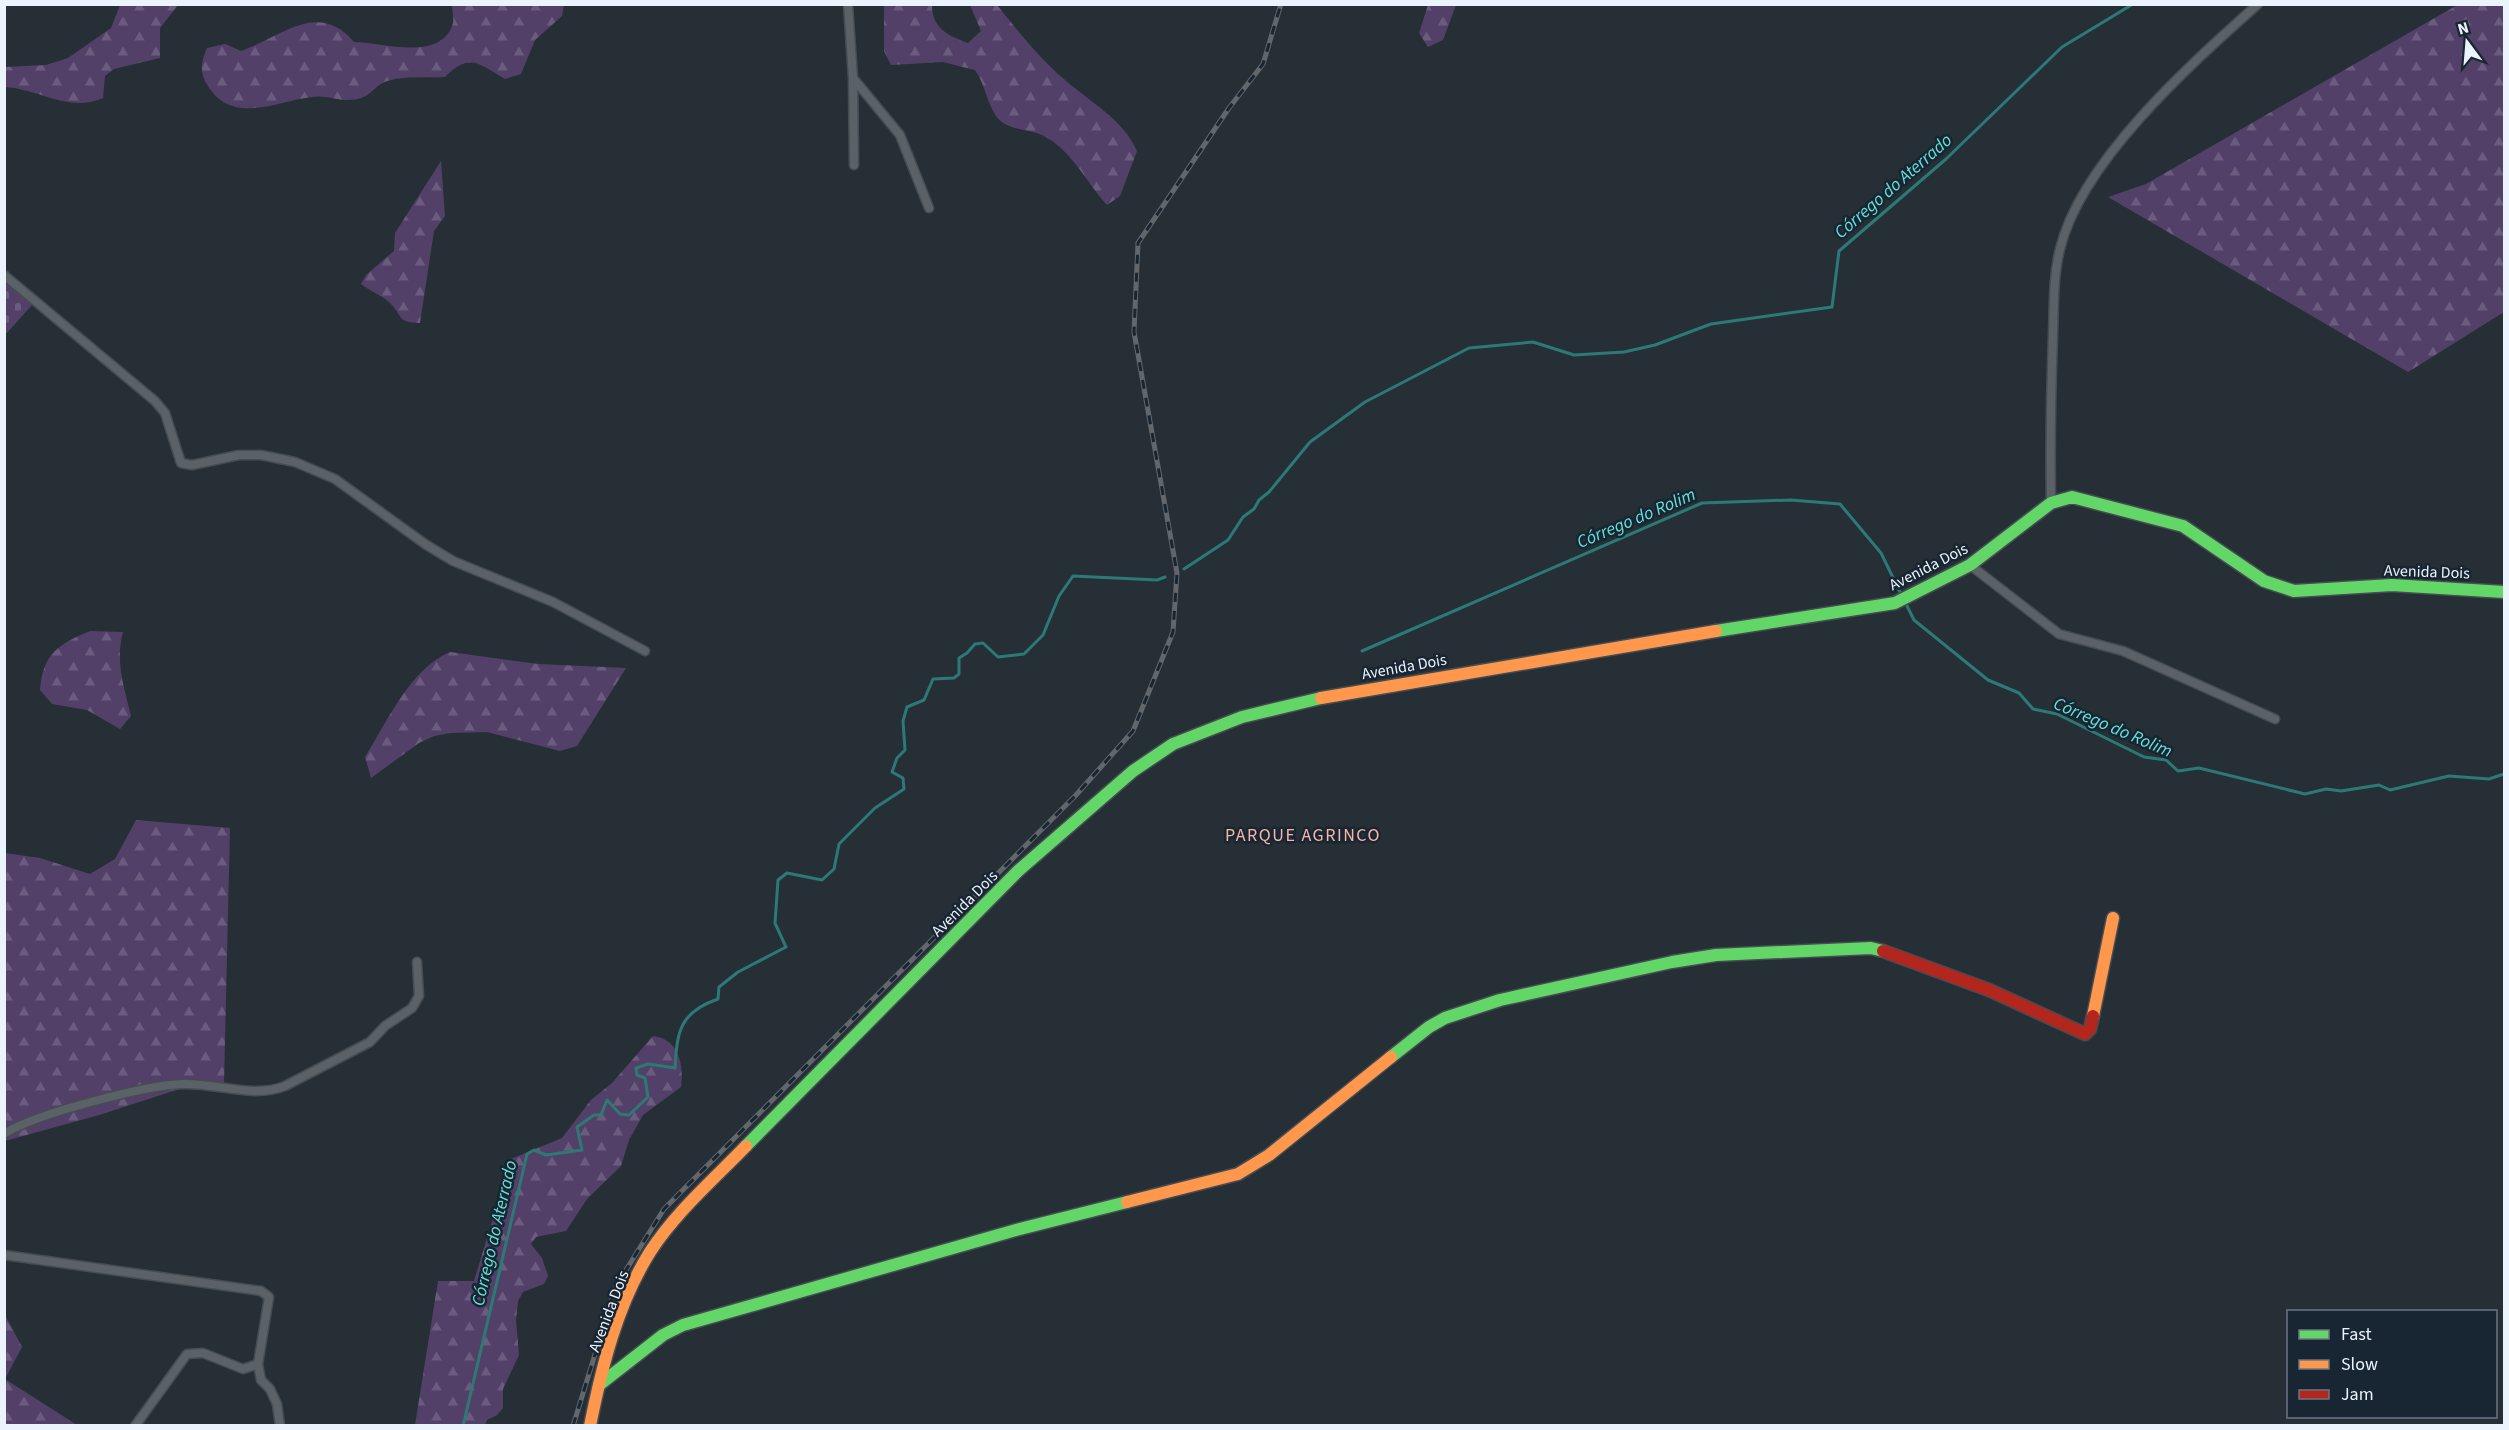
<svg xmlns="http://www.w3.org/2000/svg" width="2509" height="1430" font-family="'Source Sans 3',sans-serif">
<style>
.forest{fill:url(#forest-firs)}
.cemetery{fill:url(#cemetery-stones)}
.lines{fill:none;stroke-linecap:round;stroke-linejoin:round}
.stream{stroke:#2b7a76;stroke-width:3}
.street-casing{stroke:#454c52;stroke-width:11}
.fast-casing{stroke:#454c52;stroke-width:15}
.slow-casing{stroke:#454c52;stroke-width:15}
.jam-casing{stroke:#454c52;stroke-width:15}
.street{stroke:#5b6267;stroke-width:8}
.fast{stroke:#63d668;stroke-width:12}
.slow{stroke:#ff974d;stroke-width:12}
.jam{stroke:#b3261e;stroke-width:12}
.rail-casing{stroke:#62676d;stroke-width:5}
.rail{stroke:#182532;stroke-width:3;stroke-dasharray:9;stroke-linecap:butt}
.labels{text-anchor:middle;stroke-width:5;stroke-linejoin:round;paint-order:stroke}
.street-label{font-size:16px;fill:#ebf3fc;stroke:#182532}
.water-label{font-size:18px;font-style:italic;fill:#65e1d9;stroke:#182532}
.neighbourhood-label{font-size:18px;letter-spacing:1.5px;fill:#f8b6a8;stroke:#182532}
</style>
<defs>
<pattern id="forest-firs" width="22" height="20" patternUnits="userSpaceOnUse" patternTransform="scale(1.5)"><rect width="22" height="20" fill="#524069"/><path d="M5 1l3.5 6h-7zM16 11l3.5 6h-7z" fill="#6b5c7f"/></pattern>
<pattern id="cemetery-stones" width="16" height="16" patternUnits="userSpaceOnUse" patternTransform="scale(1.5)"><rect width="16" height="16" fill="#524069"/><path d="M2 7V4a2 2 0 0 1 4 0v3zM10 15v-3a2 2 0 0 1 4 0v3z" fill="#6b5c7f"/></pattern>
</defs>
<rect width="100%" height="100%" fill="#272f36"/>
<path class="forest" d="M2459 4 2504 5V312L2408 372 2108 197 2146 184Z
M120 5H178L160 28V58L114 69 105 76 103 98C69 113 39 89 5 87V67L46 65 68 58 111 28Z
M452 5H564L562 16 535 40 521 74 505 79C479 64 470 52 445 77 428 78 408 76 391 80 376 83 372 95 361 98 343 104 328 94 311 97 275 102 232 125 208 86 199 73 201 62 207 48L225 44 241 51C283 36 318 0 354 42 381 42 442 63 453 23 454 18 452 10 452 5Z
M884 5H932C932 28 948 36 968 43L981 31 970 5H997C1018 31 1039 58 1065 80 1091 103 1123 119 1137 151L1120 196 1107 205C1086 182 1072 150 1042 135 1026 128 1007 131 996 116 987 103 985 84 975 70L943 62 891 65 884 51Z
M1428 5H1456L1443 40 1428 47 1419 33Z
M441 161 445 216 434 231 420 323C396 322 404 317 390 303 383 296 370 291 361 284L366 275 394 251 395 233Z
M90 631 123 632C115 661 124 687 131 716L120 729 87 710 52 704 40 690C43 653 59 644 90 631Z
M450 652 538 664 626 668 577 746 560 751 487 732 451 733 434 736 419 743 371 778 365 757C387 722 410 669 450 652Z
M136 820 230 828 224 1083 192 1085 99 1115 5 1141V853L40 858 90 874 115 859Z
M653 1036C679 1039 684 1065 681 1087L643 1115 629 1140 621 1166 587 1199 566 1231 536 1237 531 1244 542 1258 548 1276 544 1284 523 1292 518 1301 516 1320 519 1355 503 1389V1408L497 1415 487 1420 485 1425H415L438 1281H474L511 1159 562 1138 591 1100 612 1083Z
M5 1315 22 1347 5 1379 77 1425H5Z"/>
<path class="cemetery" d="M4 282 33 304 5 335H4Z"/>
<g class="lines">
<path class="stream" d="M1184 569 1228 540 1243 517 1254 509 1259 500 1269 492 1310 442 1365 402 1469 348 1533 342 1574 355 1624 352 1655 345 1711 324 1832 307 1839 251 1946 159 2062 47 2133 4
M1905 602 1914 620 1988 680 2019 693 2033 709 2057 714 2144 757 2166 760 2178 771 2199 768 2305 794 2326 789 2341 791 2379 785 2390 790 2449 776 2489 779 2504 774
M1362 651 1702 503 1791 500 1840 504 1881 553 1902 596
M463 1426 527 1154 534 1150 546 1155 582 1150 577 1127 594 1115H601L607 1100 620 1114 629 1115 648 1097 645 1078 637 1075 636 1068 648 1064 675 1068C677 1031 680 1012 718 999L719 987 738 972 786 947 775 923 778 880 787 873 822 880 834 869 839 844 875 808 904 789 903 778 892 772 897 758 905 750 903 721 907 707 924 700 933 679 954 678 959 674V658L967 653 975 644 983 643 998 657 1024 654 1043 635 1059 596 1073 576 1157 580 1165 577"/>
<g class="street-casing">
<path id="street" d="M848 4 853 78 854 165
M853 78 900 135 929 208
M4 275 155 401 165 413 181 463 192 465 239 455H261L295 462 335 479 425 544 453 561 553 602 645 651
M2051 503C2050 447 2051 391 2053 335 2054 306 2053 277 2060 249 2081 161 2192 63 2258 4
M1970 565 2059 634 2123 651 2275 719
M4 1134C34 1114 144 1086 181 1084 215 1082 252 1099 285 1086L370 1042 385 1026 412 1008 419 996 417 962
M4 1255 261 1291 269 1297 258 1364 261 1380 270 1389 277 1404 280 1426
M135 1426 187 1354 203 1353 243 1369 258 1364"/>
</g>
<g class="fast-casing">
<path id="fast" d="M1716 631 1895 603 1970 565 2051 503 2072 497 2183 526 2264 581 2294 591 2392 585 2504 592
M1391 1057 1429 1027 1445 1018 1500 1000 1672 962 1716 955 1871 948 1883 951
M746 1146 1018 871 1133 771 1173 744 1242 717 1321 698
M599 1385 663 1335 683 1325 1016 1230 1127 1202"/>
</g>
<g class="slow-casing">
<path id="slow" d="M1321 698 1716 631
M2093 1016 2113 918
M1127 1202 1238 1174 1269 1155 1391 1057
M590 1426C602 1366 617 1305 650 1252 676 1212 713 1180 746 1146"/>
</g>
<g class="jam-casing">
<path id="jam" d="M1883 951 1989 990 2085 1034 2090 1029 2093 1016"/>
</g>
<use href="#street" class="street"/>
<use href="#fast" class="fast"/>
<use href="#slow" class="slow"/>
<use href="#jam" class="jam"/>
<g class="rail-casing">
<path id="rail" d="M573 1426 616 1286 664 1209 1076 795 1133 731 1173 632 1177 573 1134 332 1138 243 1229 108 1263 64 1281 4"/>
</g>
<use href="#rail" class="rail"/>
</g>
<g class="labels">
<g class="street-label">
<text transform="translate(1928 566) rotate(-27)" y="6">Avenida Dois</text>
<text transform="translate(2427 571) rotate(2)" y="6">Avenida Dois</text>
<text transform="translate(1404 666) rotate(-10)" y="6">Avenida Dois</text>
<text transform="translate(964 903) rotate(-45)" y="6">Avenida Dois</text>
<text transform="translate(608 1311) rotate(-69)" y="6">Avenida Dois</text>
</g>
<g class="water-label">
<text transform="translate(1893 186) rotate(-41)" y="6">Córrego do Aterrado</text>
<text transform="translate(1636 518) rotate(-23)" y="6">Córrego do Rolim</text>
<text transform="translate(2113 727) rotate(23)" y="6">Córrego do Rolim</text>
<text transform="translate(494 1233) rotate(-77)" y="6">Córrego do Aterrado</text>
</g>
<g class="neighbourhood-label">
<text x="1303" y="841">PARQUE AGRINCO</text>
</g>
</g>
<rect width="2509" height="1430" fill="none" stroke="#ebf3fc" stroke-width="12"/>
<rect x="2287" y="1310" width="210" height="108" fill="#182532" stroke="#6c7783" stroke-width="1.5"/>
<rect x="2299" y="1330" width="30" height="9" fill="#63d668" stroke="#6c7783" stroke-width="1.5"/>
<text x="2341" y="1340" font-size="18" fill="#ebf3fc">Fast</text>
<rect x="2299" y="1360" width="30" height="9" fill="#ff974d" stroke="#6c7783" stroke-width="1.5"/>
<text x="2341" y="1370" font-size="18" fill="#ebf3fc">Slow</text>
<rect x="2299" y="1390" width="30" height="9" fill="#b3261e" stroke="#6c7783" stroke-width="1.5"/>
<text x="2341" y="1400" font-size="18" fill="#ebf3fc">Jam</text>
<g transform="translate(2467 42) rotate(344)" stroke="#182532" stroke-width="4.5" paint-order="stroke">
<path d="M0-4.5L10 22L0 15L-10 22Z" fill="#ebf3fc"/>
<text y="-9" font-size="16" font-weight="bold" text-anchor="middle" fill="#ebf3fc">N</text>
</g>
</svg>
